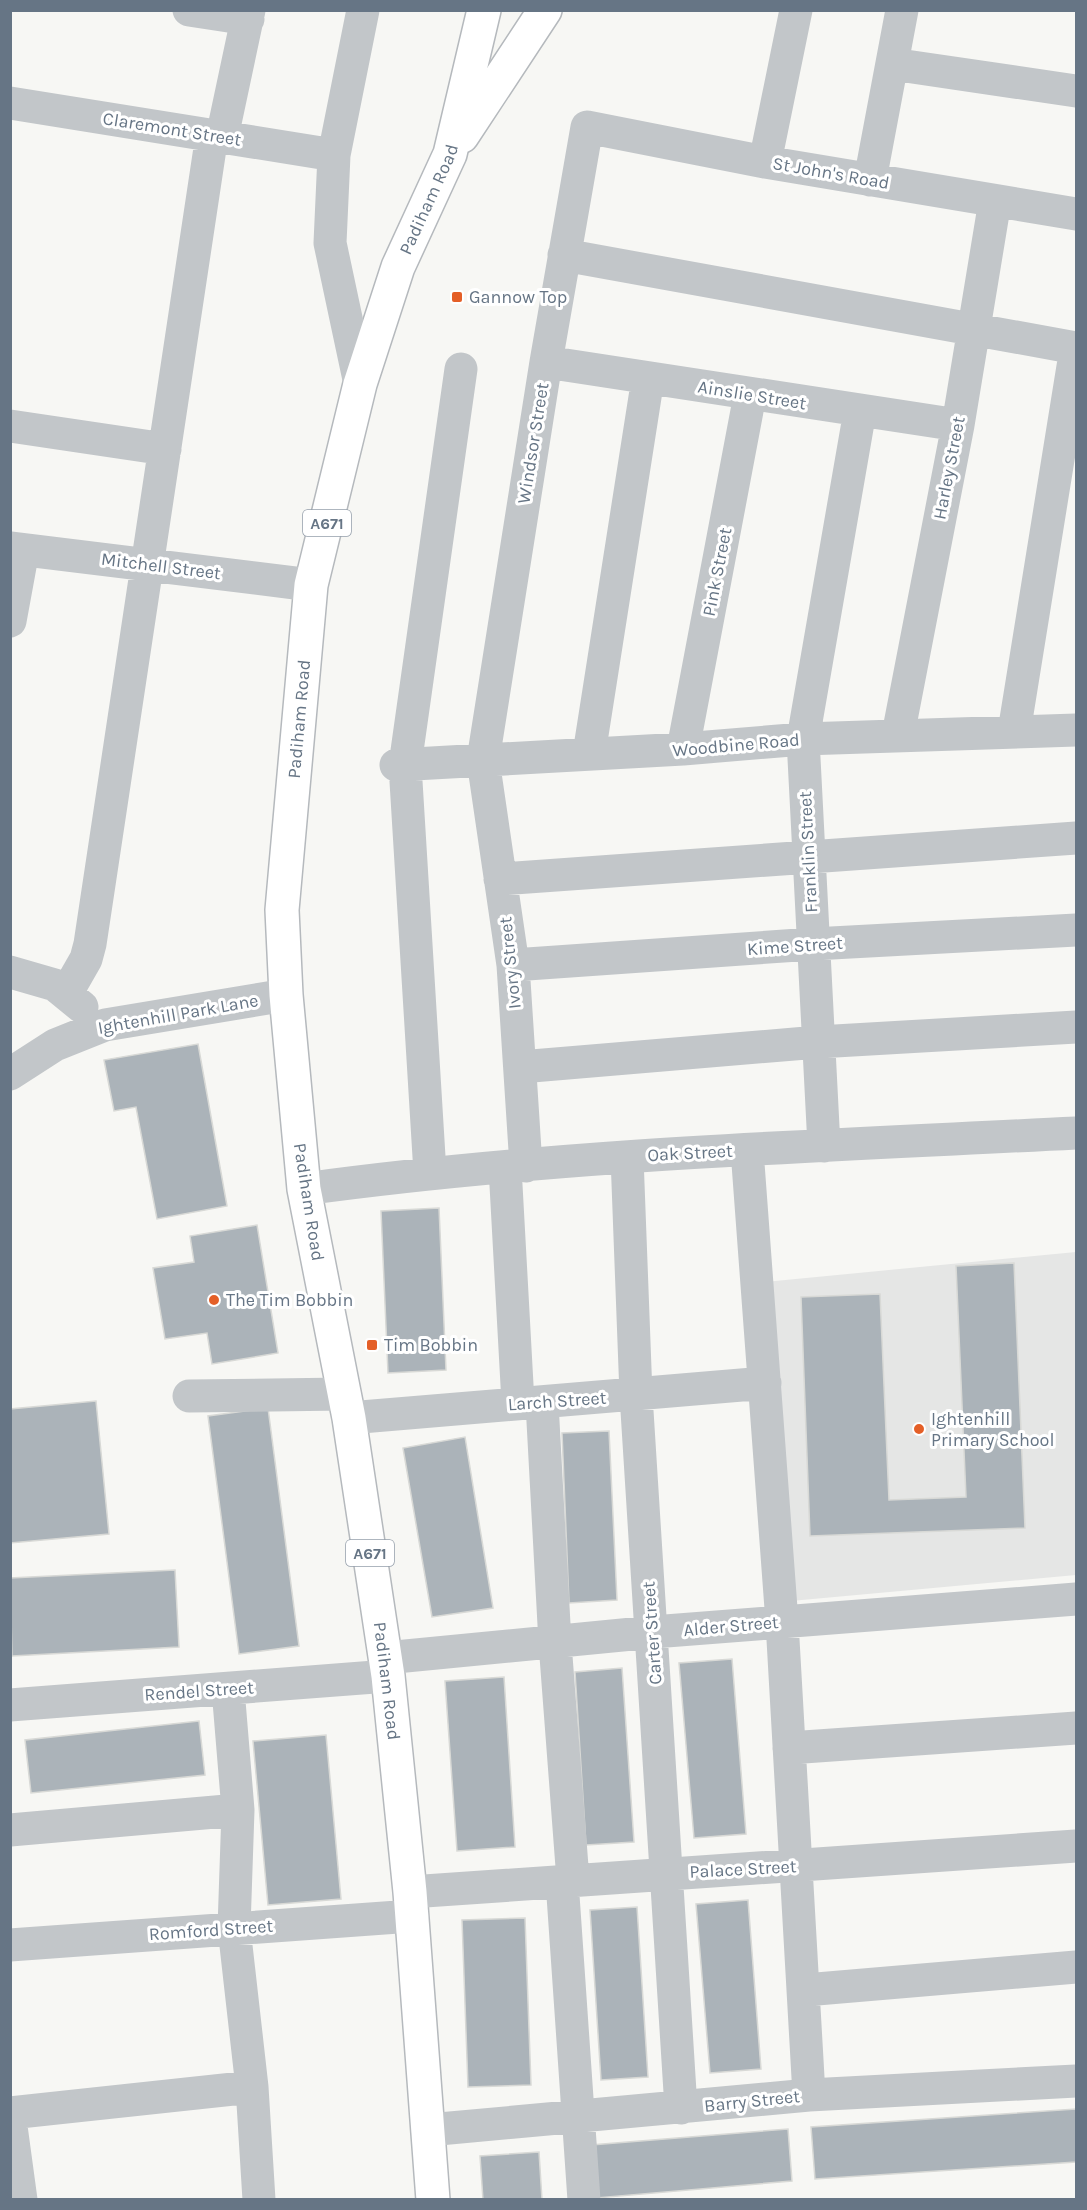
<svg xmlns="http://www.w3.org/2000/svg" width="1087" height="2210" font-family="Karla,sans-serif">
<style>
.built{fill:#e5e6e5}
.building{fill:#abb3b9;stroke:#d8d9d6;stroke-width:1.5}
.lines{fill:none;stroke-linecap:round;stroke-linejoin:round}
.major-casing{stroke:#b5b9bd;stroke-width:36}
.minor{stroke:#c2c6c9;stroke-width:33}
.major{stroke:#fff;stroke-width:33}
.poi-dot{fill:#e45f27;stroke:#fff;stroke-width:2}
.labels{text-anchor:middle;stroke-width:6;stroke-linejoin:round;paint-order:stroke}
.shield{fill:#fff;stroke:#949eaa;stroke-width:1.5}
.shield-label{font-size:16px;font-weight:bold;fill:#667585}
.street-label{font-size:18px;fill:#667585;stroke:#fff}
.poi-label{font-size:18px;fill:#667585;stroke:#fff;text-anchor:start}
</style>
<rect width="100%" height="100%" fill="#f7f7f4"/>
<path class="built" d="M1076 1252V1575L769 1603 754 1283Z"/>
<path class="building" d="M198 1044 227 1206 157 1219 136 1107 114 1111 104 1060Z
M439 1208 446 1370 388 1373 381 1211Z
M257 1225 278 1353 212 1364 207 1333 165 1339 153 1268 194 1262 190 1236Z
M1014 1263 1025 1528 810 1536 801 1297 880 1294 889 1500 966 1497 956 1266Z
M96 1401 109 1534 10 1543V1409Z
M268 1408 299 1646 239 1654 208 1416Z
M609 1431 617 1600 569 1603 562 1433Z
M465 1437 493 1608 432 1617 403 1448Z
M175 1570 179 1647 12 1656 10 1578Z
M732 1659 746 1834 694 1838 679 1663Z
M622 1668 634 1842 586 1845 575 1672Z
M504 1677 515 1847 457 1851 445 1681Z
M199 1721 205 1775 31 1793 25 1740Z
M326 1735 341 1899 268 1905 253 1741Z
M748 1900 761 2069 710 2073 696 1904Z
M637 1907 648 2077 601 2080 590 1910Z
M525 1918 531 2085 468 2087 462 1920Z
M1076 2109V2162L815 2179 811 2127Z
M788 2129 792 2181 596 2198 591 2145Z
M539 2152 542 2200H483L480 2156Z"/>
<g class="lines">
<g class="major-casing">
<g id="major">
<path d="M462 136 545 10"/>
<path id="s1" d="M433 2200 410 1892 388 1676 349 1418 304 1189 286 995 282 910 311 585 360 384 398 267 450 154 484 10"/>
</g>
</g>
<path class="minor" d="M189 10 248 19
M892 64 1076 91
M10 103 334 155
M222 137 249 10
M765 162 796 10
M870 180 902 10
M564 255 1076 348
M546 362 958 425
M360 384 330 243 334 155 363 10
M10 426 165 449
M10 548 311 585
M10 621 23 550
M1014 732 1076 348
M898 735 958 425 995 201
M683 749 750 395
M589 754 648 378
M396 765 683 749 803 739 1076 730
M500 879 1076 838
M513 965 813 944 1076 930
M10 972 55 985 82 1007
M66 994 86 959 90 944 212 135
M520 1067 818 1042 1076 1027
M10 1074 55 1045 105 1025 286 995
M824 1146 803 739 860 411
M747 1150 782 1622 809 2095
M627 1157 636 1395 681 2108
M526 1166 513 965 483 760 546 362 587 127 765 162 1076 214
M505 1167 518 1403
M430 1173 405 765 461 369
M304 1189C560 1154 819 1146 1076 1133
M189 1396 344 1394
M542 1403 555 1643 573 1880
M349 1418 765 1383
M385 1658 653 1632 1076 1599
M228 1689 238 1810 234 1928 252 2087 259 2200
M10 1705 388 1676
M789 1748 1076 1728
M10 1830 238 1810
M562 1881 584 2200
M410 1892 1076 1846
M10 1945 412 1916
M805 1990 1076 1967
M10 2113 252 2087
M10 2119 21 2200
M428 2130 809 2095 1076 2081"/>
<use href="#major" class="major"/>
</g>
<g class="poi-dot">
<rect x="451" y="291" width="12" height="12" rx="3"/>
<circle cx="214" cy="1300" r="6"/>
<rect x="366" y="1339" width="12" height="12" rx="3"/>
<circle cx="919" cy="1429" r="6"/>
</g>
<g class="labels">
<g class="shield">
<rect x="303" y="510" width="48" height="26" rx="4.5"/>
<rect x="346" y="1540" width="48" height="26" rx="4.5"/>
</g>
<g class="shield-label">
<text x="327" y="529">A671</text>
<text x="370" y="1559">A671</text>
</g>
<g class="street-label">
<text transform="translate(172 129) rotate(9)" y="6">Claremont Street</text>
<text transform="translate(831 173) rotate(10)" y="6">St John's Road</text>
<text dy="6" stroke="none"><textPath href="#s1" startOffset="2031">Padiham Road</textPath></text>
<text transform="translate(752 395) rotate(9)" y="6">Ainslie Street</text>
<text transform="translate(533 443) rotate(-81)" y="6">Windsor Street</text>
<text transform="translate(949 468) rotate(-79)" y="6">Harley Street</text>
<text transform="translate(161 566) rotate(7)" y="6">Mitchell Street</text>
<text transform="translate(717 572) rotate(-79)" y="6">Pink Street</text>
<text dy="6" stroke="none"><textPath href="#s1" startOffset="1492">Padiham Road</textPath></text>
<text transform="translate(736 745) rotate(-5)" y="6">Woodbine Road</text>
<text transform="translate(808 852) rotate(-93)" y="6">Franklin Street</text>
<text transform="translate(795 946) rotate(-4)" y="6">Kime Street</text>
<text transform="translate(510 963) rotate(-96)" y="6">Ivory Street</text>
<text transform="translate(178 1014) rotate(-10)" y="6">Ightenhill Park Lane</text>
<text transform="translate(690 1153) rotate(-3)" y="6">Oak Street</text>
<text transform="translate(309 1202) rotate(81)" y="6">Padiham Road</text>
<text transform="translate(557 1401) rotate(-4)" y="6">Larch Street</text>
<text transform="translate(731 1626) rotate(-5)" y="6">Alder Street</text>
<text transform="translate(652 1633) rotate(-94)" y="6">Carter Street</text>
<text transform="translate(387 1681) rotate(83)" y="6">Padiham Road</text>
<text transform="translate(199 1691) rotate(-4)" y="6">Rendel Street</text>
<text transform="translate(743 1869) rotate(-3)" y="6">Palace Street</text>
<text transform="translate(211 1930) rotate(-4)" y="6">Romford Street</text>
<text transform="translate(752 2101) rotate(-6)" y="6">Barry Street</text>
</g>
<g class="poi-label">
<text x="469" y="303">Gannow Top</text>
<text x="226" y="1306">The Tim Bobbin</text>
<text x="384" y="1351">Tim Bobbin</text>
<text x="931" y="1425">Ightenhill<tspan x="931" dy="21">Primary School</tspan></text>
</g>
</g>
<rect width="1087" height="2210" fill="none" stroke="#667585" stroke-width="24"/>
</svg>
